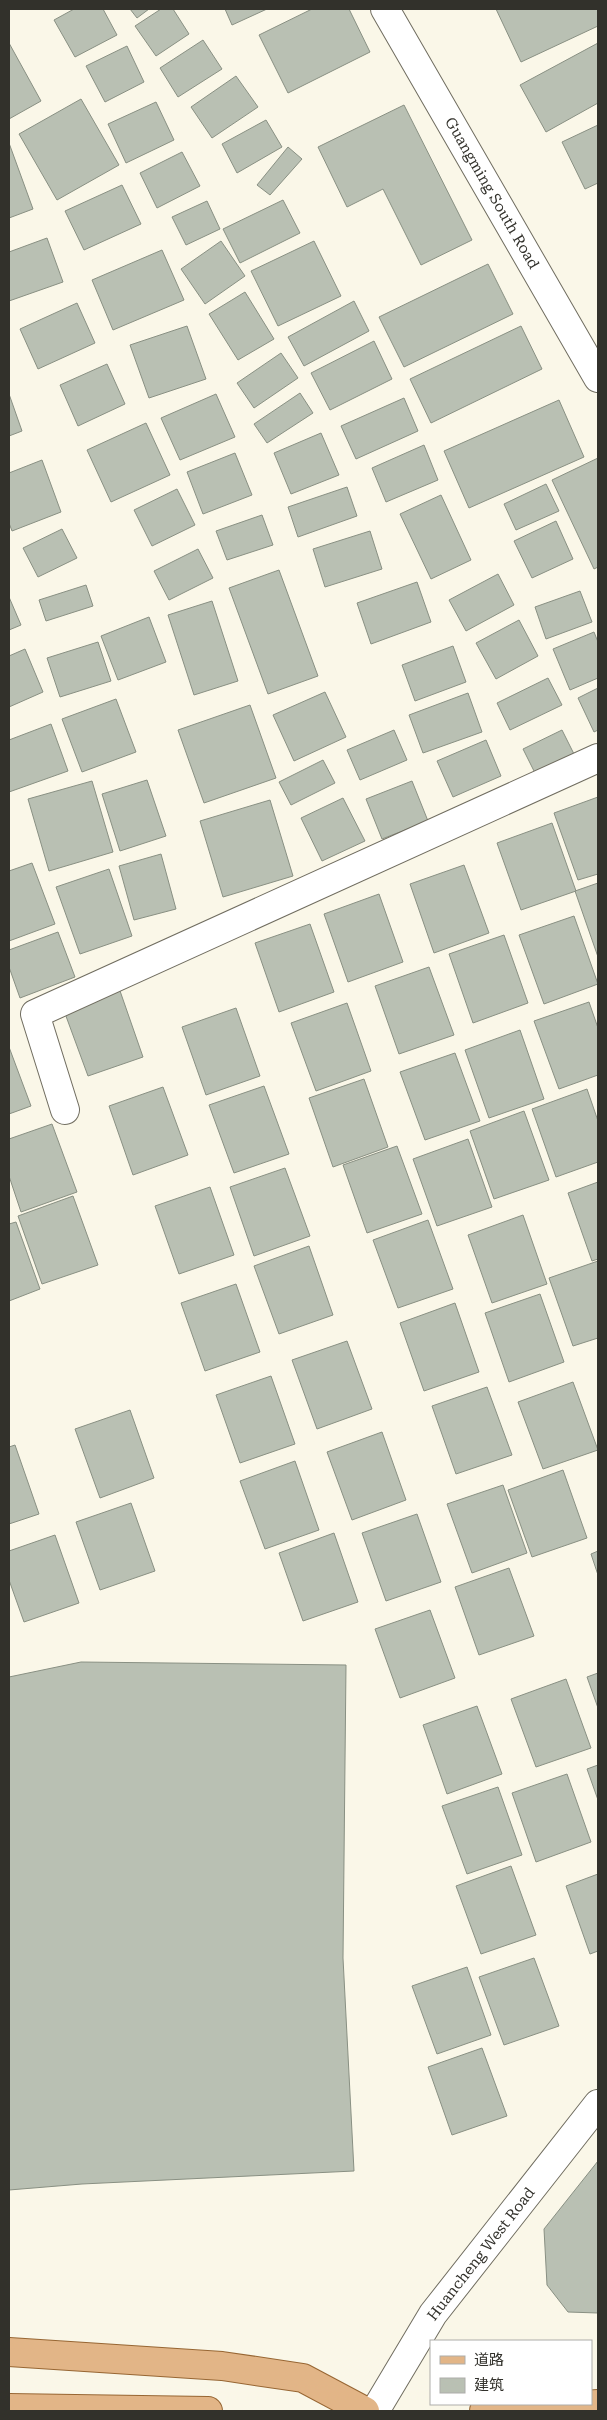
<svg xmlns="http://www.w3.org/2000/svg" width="607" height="2420" font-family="'Roboto Serif','Noto Sans SC',serif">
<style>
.building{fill:#b9c0b3;stroke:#899083}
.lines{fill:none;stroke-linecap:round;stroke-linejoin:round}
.minor-casing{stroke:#706d60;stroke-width:30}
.tertiary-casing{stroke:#706d60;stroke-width:30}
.primary-casing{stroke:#976633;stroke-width:30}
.minor{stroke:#fff;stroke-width:28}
.tertiary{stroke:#fff;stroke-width:28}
.primary{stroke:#e2b587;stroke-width:28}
.labels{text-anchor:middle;stroke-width:4;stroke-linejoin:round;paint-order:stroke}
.street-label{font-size:15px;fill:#32312b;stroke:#fff}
</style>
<rect width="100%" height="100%" fill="#faf7e8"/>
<path class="building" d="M74 9H103L117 35 75 57 54 20Z
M130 9H149L137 18Z
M161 9H173L189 34 156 56 135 26Z
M225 9H267L232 25Z
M312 9H349L370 52 288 93 259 35Z
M496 9H598V26L521 62Z
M203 40 222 69 178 97 160 68Z
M9 43 41 101 9 119Z
M598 43V103L546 132 520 85Z
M127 46 144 82 105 102 86 66Z
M236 76 258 107 212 138 191 107Z
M81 99 119 165 57 200 19 134Z
M156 102 174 140 126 163 108 124Z
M404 105 472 240 421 265 383 189 347 207 318 147Z
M266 120 282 147 237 173 222 144Z
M598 125V183L585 189 562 142Z
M9 143 33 209 9 218Z
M288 147 302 159 270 195 257 185Z
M182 152 200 186 157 208 140 173Z
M122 185 141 224 84 250 65 211Z
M283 200 300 233 240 263 223 229Z
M207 201 220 229 186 245 172 217Z
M47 238 63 282 9 301V252Z
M221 241 245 276 205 304 181 269Z
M314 241 341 296 278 326 251 271Z
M162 250 184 300 113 330 92 280Z
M488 264 513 314 404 367 379 317Z
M245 292 274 339 238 360 209 314Z
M354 301 369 331 304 366 288 337Z
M77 303 95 343 38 369 20 329Z
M187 326 206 379 149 398 130 345Z
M521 326 542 369 431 423 410 379Z
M374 341 392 379 330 410 311 373Z
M281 353 298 378 254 408 237 383Z
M107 364 125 404 78 426 60 385Z
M300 393 313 413 267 443 254 424Z
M9 394 22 431 9 436Z
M216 394 235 437 180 460 161 418Z
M404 398 418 431 356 459 341 426Z
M559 400 584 457 469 508 444 451Z
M146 423 170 475 111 502 87 450Z
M321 433 339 475 291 494 274 453Z
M424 445 438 480 386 502 372 468Z
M235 453 252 495 203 514 187 472Z
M598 458V567L594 569 552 480Z
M42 460 61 512 12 531 9 523V473Z
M546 484 559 511 516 530 504 504Z
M347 487 357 516 298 537 288 507Z
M177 489 195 525 152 546 134 510Z
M441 495 471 560 431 579 400 514Z
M262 515 273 545 227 560 216 531Z
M556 521 573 559 532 578 514 541Z
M62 529 77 558 38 577 23 548Z
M370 531 382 569 325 587 313 549Z
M198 549 213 578 169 600 154 571Z
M279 570 318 676 268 694 229 588Z
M498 574 514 605 466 631 449 600Z
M417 582 431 622 371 644 357 603Z
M86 585 93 606 46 621 39 600Z
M580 591 592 622 546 639 535 607Z
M9 597 21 625 9 630Z
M212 601 238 681 194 695 168 615Z
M149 617 166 662 118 680 101 636Z
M519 620 538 656 496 679 476 643Z
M594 632 598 642V678L570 690 553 649Z
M98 642 111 681 60 697 47 658Z
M453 646 466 682 415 701 402 665Z
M25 649 43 692 9 707V656Z
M548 678 562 705 510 730 497 703Z
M598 688V730L594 732 578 698Z
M325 692 346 737 294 761 273 715Z
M468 693 482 732 423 753 409 715Z
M116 699 136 752 82 772 62 719Z
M250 705 276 778 204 803 178 730Z
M51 724 68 771 9 792V740Z
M394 730 407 760 360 780 347 750Z
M562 730 577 760 538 779 523 749Z
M486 740 501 776 453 797 437 761Z
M323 760 335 783 291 805 279 782Z
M147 780 166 836 120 851 102 794Z
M92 781 113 852 49 871 28 799Z
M412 781 428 821 382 839 366 799Z
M598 797V874L578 880 554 813Z
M343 798 365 841 322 861 301 818Z
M270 800 293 876 223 897 200 821Z
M552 823 576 891 521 910 497 843Z
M161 854 176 909 134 920 119 866Z
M32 863 55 924 9 941V871Z
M464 865 489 933 434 953 410 884Z
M109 869 132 936 80 954 56 887Z
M598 883V957L575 891Z
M379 894 403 962 348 982 324 914Z
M574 916 598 984 544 1004 519 935Z
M310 924 334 992 279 1012 255 943Z
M58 932 75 977 20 998 9 967V950Z
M504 935 528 1003 473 1023 449 954Z
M429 967 454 1035 399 1054 375 986Z
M119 988 143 1057 88 1076 63 1008Z
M589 1002 598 1028V1075L559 1089 534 1021Z
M347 1003 371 1071 316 1091 291 1023Z
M236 1008 260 1076 206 1095 182 1027Z
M520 1030 544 1099 489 1118 465 1050Z
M9 1047 31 1106 9 1114Z
M455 1053 480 1121 425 1140 400 1072Z
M364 1079 388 1147 333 1167 309 1098Z
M264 1086 289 1154 234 1173 209 1105Z
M163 1087 188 1155 133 1175 109 1106Z
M587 1089 598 1121V1162L556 1177 532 1109Z
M524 1111 549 1180 494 1199 470 1131Z
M52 1124 77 1192 21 1212 9 1176V1139Z
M468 1139 492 1207 437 1226 413 1159Z
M397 1146 422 1214 367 1233 343 1165Z
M285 1168 310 1236 254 1256 230 1187Z
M598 1182V1259L592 1261 568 1193Z
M210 1187 234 1255 179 1274 155 1206Z
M73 1196 98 1265 42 1284 18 1216Z
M523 1215 547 1284 492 1303 468 1235Z
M428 1220 453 1289 398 1308 373 1240Z
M16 1222 40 1289 9 1301V1224Z
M309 1246 333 1315 279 1334 254 1266Z
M598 1261V1338L573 1346 549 1278Z
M236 1284 260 1352 205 1371 181 1303Z
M540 1294 564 1362 509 1382 485 1313Z
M455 1303 479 1372 424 1391 400 1323Z
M347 1341 372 1409 317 1429 292 1360Z
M271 1376 295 1444 240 1463 216 1395Z
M573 1382 598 1450 543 1469 518 1402Z
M487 1387 512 1455 456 1474 432 1406Z
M130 1410 154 1478 100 1498 75 1429Z
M382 1432 406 1500 352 1520 327 1452Z
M15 1445 39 1514 9 1524V1447Z
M295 1461 319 1530 265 1549 240 1481Z
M563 1470 587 1538 532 1557 508 1490Z
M503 1485 527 1553 472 1573 447 1504Z
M131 1503 155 1571 100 1590 76 1522Z
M417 1514 441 1582 386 1601 362 1533Z
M334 1533 358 1602 303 1621 279 1553Z
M55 1535 79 1603 24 1622 9 1580V1551Z
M598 1551V1575L591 1554Z
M509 1568 534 1636 479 1655 455 1587Z
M430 1610 455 1678 400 1698 375 1629Z
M81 1662 346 1665 343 1958 354 2171 82 2184 9 2190V1677Z
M598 1673V1708L587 1677Z
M566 1679 591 1748 536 1767 511 1699Z
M477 1706 502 1774 447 1794 423 1725Z
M598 1765V1800L587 1769Z
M567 1774 591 1842 536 1862 512 1793Z
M498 1787 522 1855 467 1874 442 1806Z
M511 1866 536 1935 481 1954 456 1886Z
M598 1874V1951L590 1954 566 1886Z
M534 1958 559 2026 504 2045 479 1977Z
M467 1967 491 2035 437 2054 412 1986Z
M482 2048 507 2116 452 2135 428 2067Z
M598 2161V2313L568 2312 547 2285 544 2229Z"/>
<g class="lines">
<g class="minor-casing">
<path id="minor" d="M65 1110 35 1014 598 758"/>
</g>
<g class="tertiary-casing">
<path id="tertiary" d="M385 9 598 378
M375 2411 433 2314 598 2104"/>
</g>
<g class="primary-casing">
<path id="primary" d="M9 2352 222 2366 303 2378 365 2411
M9 2408 208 2411
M484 2411 598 2404"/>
</g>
<use href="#minor" class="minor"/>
<use href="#tertiary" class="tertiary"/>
<use href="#primary" class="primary"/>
</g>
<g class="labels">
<g class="street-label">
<text transform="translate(492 193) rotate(60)" y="5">Guangming South Road</text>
<text transform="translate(481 2254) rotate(-52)" y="5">Huancheng West Road</text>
</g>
</g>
<rect width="607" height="2420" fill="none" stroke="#32312b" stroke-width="20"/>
<rect x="430" y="2340" width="162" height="65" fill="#ffffff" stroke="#adadaa"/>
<rect x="440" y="2356" width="25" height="8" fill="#e2b587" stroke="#adadaa"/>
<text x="474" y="2365" font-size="15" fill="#32312b">道路</text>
<rect x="440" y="2378" width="25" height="15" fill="#b9c0b3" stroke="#adadaa"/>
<text x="474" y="2390" font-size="15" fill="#32312b">建筑</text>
</svg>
